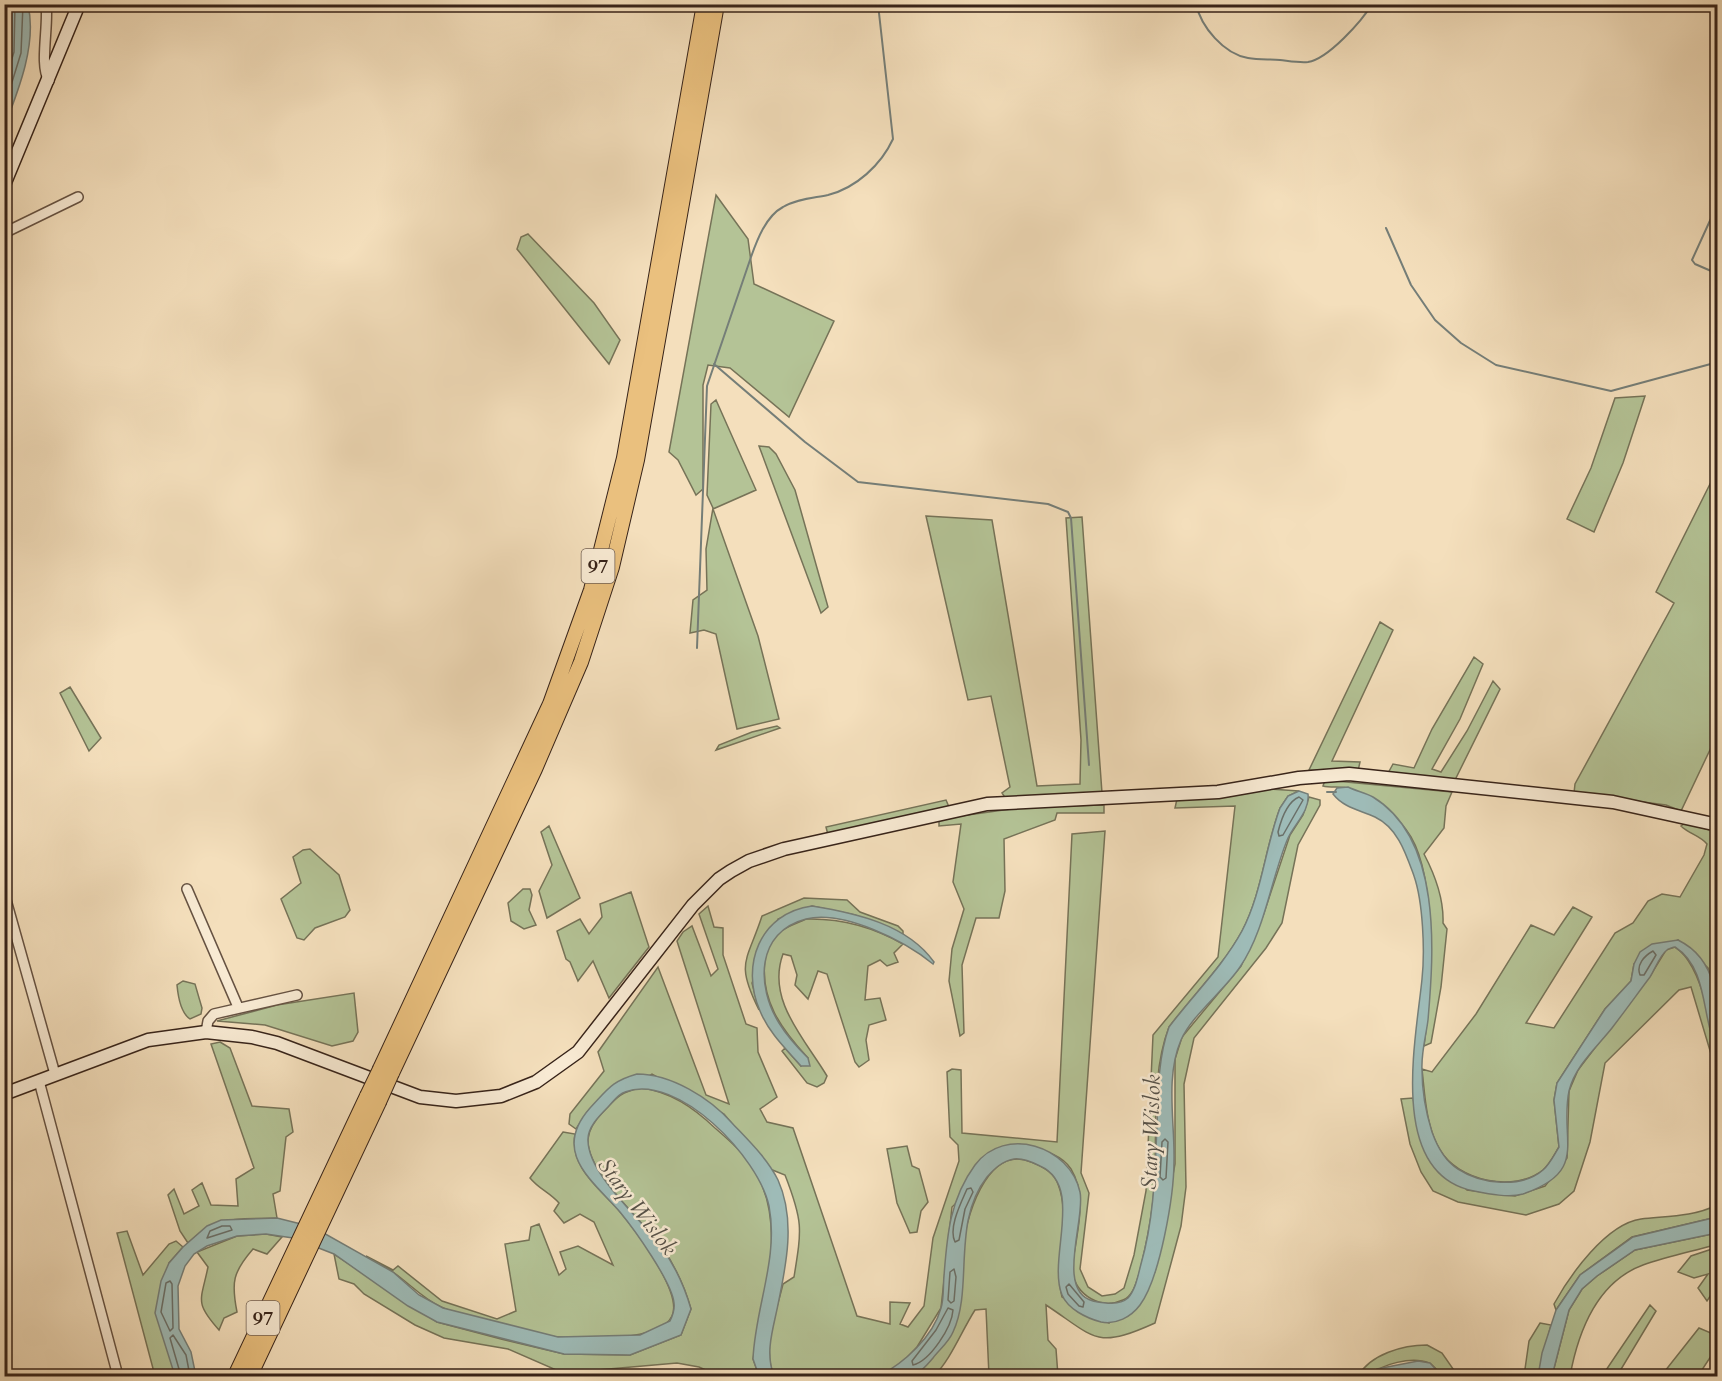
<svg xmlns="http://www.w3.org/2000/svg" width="1722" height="1381" font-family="Cardo,serif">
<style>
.green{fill:#b4c396;stroke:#767358;stroke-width:1.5}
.water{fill:#9ebbb7;stroke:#757e78;stroke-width:1.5}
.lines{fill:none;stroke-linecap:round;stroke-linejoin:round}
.shore{stroke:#6a6f68;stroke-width:1.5}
.stream{stroke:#757e78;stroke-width:2}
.street-casing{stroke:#665242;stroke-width:12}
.secondary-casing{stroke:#372319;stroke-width:15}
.primary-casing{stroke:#372319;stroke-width:16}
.street{stroke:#f8ead3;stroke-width:9}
.secondary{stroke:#f8ead3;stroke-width:12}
.primary{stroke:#eac07e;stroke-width:14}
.primary-bridge-casing{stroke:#372319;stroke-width:16;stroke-linecap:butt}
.primary-bridge{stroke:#eac07e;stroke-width:14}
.labels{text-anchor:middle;stroke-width:5;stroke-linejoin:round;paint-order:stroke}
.shield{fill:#f8ead3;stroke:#715f51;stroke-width:1.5}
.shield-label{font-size:20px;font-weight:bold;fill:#372319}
.water-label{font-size:22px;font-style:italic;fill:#565148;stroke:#f8ead3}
</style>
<rect width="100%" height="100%" fill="#f4dfbc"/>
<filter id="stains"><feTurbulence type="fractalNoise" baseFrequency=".00333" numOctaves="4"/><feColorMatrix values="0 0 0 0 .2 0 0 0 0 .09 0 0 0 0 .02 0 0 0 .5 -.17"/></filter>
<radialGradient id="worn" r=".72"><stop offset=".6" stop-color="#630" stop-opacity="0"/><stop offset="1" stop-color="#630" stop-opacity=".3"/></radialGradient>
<path class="green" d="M716 195 748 239 754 284 834 321 789 417 730 368 708 365 703 385V489L696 495 678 460 669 452Z
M528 234 594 303 620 340 609 364 517 249 521 237Z
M1645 396 1623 463 1594 532 1567 519 1591 468 1615 398Z
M716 400 756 490 713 509 758 636 779 719 737 729 716 634 704 630 690 633 693 600 707 590 706 549 713 508 707 495 711 404Z
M759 446 769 447 776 454 795 490 828 607 821 613Z
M1717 470V735L1681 811 1666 805 1574 793 1575 784 1674 603 1656 592Z
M926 516 992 520 1037 786 1080 784 1081 740 1066 518 1082 517 1102 793 1006 799 1002 793 1010 787 991 696 968 700Z
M1380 622 1393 630 1332 761 1360 762 1358 771 1309 770Z
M1474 657 1483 664 1460 719 1432 769 1441 772 1467 731 1493 681 1500 689 1455 780 1387 775 1393 764 1414 768 1432 729Z
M70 687 101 738 89 751 60 693Z
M777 726 780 728 716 750 719 745 752 732Z
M1325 780 1452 792 1446 806 1444 828 1424 854C1435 875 1444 899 1443 923L1447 929 1441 987 1431 1043 1424 1046C1431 993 1438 883 1411 837 1398 815 1373 799 1350 789 1344 786 1331 788 1323 786Z
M1257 788 1299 791 1288 796 1280 808C1265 848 1262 893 1242 931 1223 966 1193 995 1169 1027 1150 1077 1158 1136 1154 1189 1152 1218 1146 1246 1139 1274 1136 1283 1133 1296 1123 1300 1101 1310 1077 1296 1072 1272 1071 1265 1074 1256 1075 1249 1079 1222 1086 1194 1071 1169 1060 1152 1038 1150 1019 1144L952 1207 941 1308 917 1347 898 1367 879 1376H774C762 1348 776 1313 783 1284L794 1277C802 1228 803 1221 785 1175L770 1169 724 1114 652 1074 588 1111 576 1129 569 1124 570 1114 604 1071 598 1052 658 967 706 1095 729 1104 677 941 683 932 692 926 711 976 718 969 699 914 708 906 714 927 723 928V955L746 1024 757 1028 758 1052 777 1097 760 1109 767 1122 793 1128 857 1316 890 1324V1302L910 1303 900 1324 908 1327 924 1306 933 1238 959 1161 958 1145 950 1137 947 1072 952 1069 961 1070 962 1133 1057 1142 1072 834 1105 831 1081 1173 1089 1193 1080 1269 1088 1287 1102 1296 1115 1294 1124 1288 1134 1255 1146 1191 1153 1035 1218 957 1235 806 1175 808 1177 799Z
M1309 797 1320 800V805L1298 845 1282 923 1266 948 1194 1038 1184 1084 1186 1187 1181 1226 1155 1323C1095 1350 1096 1338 1046 1305L1048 1340 1056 1349 1058 1376H989L986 1309 975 1310C961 1332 951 1359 934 1376H912C917 1372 925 1367 929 1362 935 1353 960 1287 962 1277 963 1269 962 1261 962 1254 964 1222 986 1143 1031 1162 1042 1166 1054 1172 1058 1184 1072 1220 1053 1260 1062 1297L1109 1323 1155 1272 1175 1164V1059L1182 1037 1241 966 1263 916 1290 835 1303 815Z
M946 800 949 807 828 835 826 827Z
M1104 805V813H1057L1055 820 1004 839 1005 891 999 918H976L962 965 964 1033 960 1036 949 981 952 949 964 909 953 882 961 824 939 826V819L1026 807Z
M1685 823 1717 832V999L1708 968 1678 940 1634 964 1631 981 1605 1009 1557 1083 1554 1100 1559 1147C1554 1155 1550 1164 1543 1170 1514 1193 1458 1181 1440 1150 1426 1127 1425 1096 1422 1069L1432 1072 1476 1014 1531 925 1554 935 1573 907 1592 917 1526 1023 1554 1028 1615 933 1633 923 1648 901 1662 894 1680 897 1704 855 1707 844C1699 835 1689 834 1681 826Z
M549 826 580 898 547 918 539 891 552 865 541 832Z
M310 849 339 875 350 910 345 917 315 928 304 940 297 938 281 899 301 883 293 857 303 850Z
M523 889H530L532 895 529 910 536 925 524 929 511 921 508 903Z
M631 892 649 947 609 998 593 961 578 981 570 962 566 959 557 931 580 919 589 934 602 917 600 904Z
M804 898 847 900 860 912 898 926 903 931V935L855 915 812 906 778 919 752 983 759 1010C735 962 747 962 762 916Z
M806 919C841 918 873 927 903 944L894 953 898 962 887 966 880 960 868 966 865 1000 880 998 886 1020 869 1025 866 1040 869 1060 859 1067 855 1062 827 974 818 971 808 999 795 985 797 975 791 956 783 954C766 1000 805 1039 827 1076L824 1083 817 1087 807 1083 782 1051 785 1048 801 1066 808 1058C781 1029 760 1000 765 959 766 948 772 937 781 931 788 926 798 923 806 919Z
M1675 947C1703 964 1717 1043 1717 1074L1691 987 1679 990 1605 1063 1590 1142 1574 1191 1559 1204 1526 1215 1458 1202 1433 1191 1421 1172 1410 1144 1401 1099 1413 1098 1422 1144 1467 1190 1515 1196 1545 1186 1567 1158 1569 1091 1578 1070 1650 976 1666 950Z
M183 981 195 984 202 1008 201 1014 190 1019C181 1013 178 996 177 985Z
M354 993 358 1032 353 1041 332 1046 265 1025 217 1021 277 1005Z
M220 1042 230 1048 252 1106 289 1109 293 1132 286 1137 280 1191 273 1194 277 1218C235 1220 221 1213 188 1243L180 1231 168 1195 174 1189 184 1214 199 1206 192 1190 202 1183 211 1205 238 1206 236 1179 254 1168 211 1044Z
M640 1088C670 1091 694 1108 715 1128 730 1141 745 1154 755 1171 788 1226 763 1301 753 1359L759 1376H719L699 1367 677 1363 563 1373 508 1349 444 1338 415 1325 364 1294 354 1284 339 1279 334 1254 437 1322 501 1339 564 1354 630 1355 681 1335 691 1309C685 1288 675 1266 662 1247 643 1221 586 1172 588 1139 589 1129 596 1119 603 1112 617 1097 621 1092 640 1088Z
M563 1132 575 1134C569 1168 602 1190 621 1213 636 1231 683 1293 672 1316 660 1342 584 1339 560 1337 534 1335 464 1317 441 1307 422 1298 410 1284 393 1272 385 1266 375 1261 366 1256L393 1270 398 1266 442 1301 497 1319 516 1311 505 1244 529 1240 531 1227 539 1224 559 1275 566 1269 560 1252 578 1246 613 1265 594 1222 580 1214 564 1223 554 1211 559 1203C549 1192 539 1189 530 1178Z
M907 1146 912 1166 919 1169 928 1202 921 1211 917 1232 910 1233 897 1203 887 1149Z
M1717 1205V1217L1632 1237 1580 1275 1556 1310 1554 1304C1570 1275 1606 1224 1641 1219 1667 1216 1693 1217 1717 1205Z
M127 1231 143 1275 169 1244 176 1241 183 1247 169 1263 171 1359 175 1376H155L117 1233Z
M1717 1233V1286L1707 1301 1698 1288 1708 1274 1694 1278 1678 1272 1691 1256 1712 1249 1711 1246C1689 1252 1665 1257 1643 1265 1597 1282 1578 1333 1570 1376H1552L1569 1310 1582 1289 1597 1276 1635 1250Z
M266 1234 282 1237 267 1254 253 1249C233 1272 231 1282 237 1312L224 1318 219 1330C194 1302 201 1301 208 1267L197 1252 237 1236Z
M1650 1305 1656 1311 1617 1376H1602Z
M1540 1323 1551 1325 1538 1376H1524L1529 1341Z
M1699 1328 1711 1333 1717 1347 1698 1376H1661Z
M1427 1345 1442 1353 1458 1376H1442C1438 1372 1434 1365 1429 1363 1412 1356 1381 1364 1369 1376H1358C1371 1354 1403 1345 1427 1345Z"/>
<path class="water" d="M5 4 28 5C37 43 19 89 5 125Z
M1348 787C1356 791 1366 793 1373 797 1442 839 1434 951 1428 1020 1426 1036 1421 1053 1422 1070 1422 1089 1426 1113 1432 1132 1437 1146 1445 1161 1458 1169 1481 1184 1521 1189 1543 1170 1550 1164 1554 1155 1559 1147L1554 1100 1557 1083 1605 1009 1631 981 1634 964 1640 952 1652 944 1678 940C1721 961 1718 1009 1717 1050 1701 1018 1709 969 1675 947 1674 947 1667 949 1667 950 1660 955 1655 969 1650 977 1638 993 1625 1011 1612 1028 1597 1047 1575 1066 1569 1091 1559 1140 1590 1171 1523 1194 1509 1198 1489 1194 1474 1191 1387 1174 1416 1040 1422 979 1425 951 1423 902 1414 876 1406 854 1398 828 1375 817 1360 810 1344 808 1333 794L1337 788Z
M1299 791 1308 794C1310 811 1295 823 1288 838 1271 878 1265 931 1240 967 1224 991 1192 1015 1181 1040 1165 1077 1175 1123 1174 1161 1174 1196 1160 1278 1140 1305 1131 1317 1116 1325 1101 1322 1086 1318 1068 1309 1062 1295 1047 1259 1085 1186 1040 1166 1032 1162 1023 1158 1014 1159 1002 1161 994 1169 987 1177 951 1223 974 1287 953 1332 949 1342 939 1350 933 1358 928 1364 919 1374 912 1376 903 1380 888 1377 879 1376 904 1363 933 1337 941 1308 944 1299 943 1286 944 1276 947 1235 950 1199 975 1165 1005 1125 1070 1146 1080 1192 1086 1218 1055 1291 1093 1301 1104 1303 1119 1306 1128 1298 1136 1289 1138 1275 1141 1264 1154 1219 1155 1172 1157 1125 1158 1092 1158 1058 1169 1027 1193 995 1223 966 1242 931 1262 893 1265 848 1280 808L1288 796Z
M812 906C855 913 907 924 934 962L933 964C905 941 844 910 806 919 756 932 756 986 779 1023 787 1036 797 1047 808 1058L810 1066H801C786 1049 769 1033 760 1011 740 965 760 913 812 906Z
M637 1074C671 1074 710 1098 732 1123 748 1140 767 1158 778 1180 797 1222 785 1271 776 1314 771 1336 766 1356 774 1376H759L753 1359C755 1308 779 1258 769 1206 759 1158 678 1072 625 1092 618 1094 613 1102 608 1107 599 1116 587 1128 588 1141 589 1176 642 1219 662 1248 675 1266 685 1288 691 1309L681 1335 630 1355 564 1354 437 1322 408 1306 334 1254 293 1238 266 1234 237 1236 207 1246 194 1254 185 1266 178 1286 179 1329 191 1352 196 1376H175L155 1313 161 1281 169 1263 183 1247 207 1226 221 1220 277 1218 313 1227 393 1272 419 1295 443 1308 558 1337 640 1335 670 1321C673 1315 675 1310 674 1303 672 1282 634 1229 620 1212 592 1180 551 1152 590 1108 608 1089 612 1081 637 1074Z
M1717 1217V1233L1635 1250 1597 1276 1582 1289 1569 1310 1552 1376H1538L1542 1353 1556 1310 1580 1275 1633 1237Z
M1418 1361 1430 1363 1442 1376H1414L1407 1373 1369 1376 1377 1369Z"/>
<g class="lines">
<path class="shore" d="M4 84 14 52 15 4
M4 108 21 53 23 4
M1299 797 1303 800 1283 835 1279 836 1278 832C1281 820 1287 802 1299 797Z
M1653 951 1656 955 1644 975H1640C1636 965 1644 956 1653 951Z
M1165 1139 1168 1142 1166 1178 1163 1180 1160 1177 1162 1142Z
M971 1188 973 1192 965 1209 959 1240 955 1242C948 1228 961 1203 967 1189Z
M222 1226H230L232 1230 207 1238 210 1231Z
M954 1269 956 1277 954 1301 951 1303 948 1300 950 1272Z
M170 1281 172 1284 173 1328 170 1331 161 1312 166 1283Z
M1069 1284 1084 1302 1083 1307 1079 1306 1068 1294 1066 1287Z
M948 1308 953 1310C952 1327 930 1361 913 1365L912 1361 936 1330Z
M181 1376 170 1338 173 1335 186 1355 190 1376"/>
<path class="stream" d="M1196 4C1201 27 1224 54 1248 58 1259 60 1270 59 1280 60 1289 61 1300 63 1308 62 1328 59 1362 21 1372 4
M1718 203 1692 260 1695 264 1718 274
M1386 228 1411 285 1435 320 1461 343 1496 365 1611 391 1718 362
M714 364 805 442 858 482 1048 504 1068 512 1071 518 1089 765
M697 648 707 386 751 257C757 240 766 216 783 207 796 199 814 198 828 195 856 188 881 165 893 139L878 4
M1327 792H1336"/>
<g class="street-casing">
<path id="street" d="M46 4C49 26 39 65 49 81
M4 233 78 197
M187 889 238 1007
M4 893 55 1074
M206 1032 208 1021 214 1014 297 995
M39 1081 118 1376"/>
</g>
<g class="secondary-casing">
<path id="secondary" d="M4 185 79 4
M4 1094 148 1040 206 1032 252 1037 277 1043 420 1097 456 1101 501 1096 536 1082 578 1052 693 905 719 879 731 871 749 861 784 849 987 804 1218 792 1299 778 1349 774 1613 802 1718 825"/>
</g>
<g class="primary-casing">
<path id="primary" d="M380 1069 550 704 591 590 624 458 704 4
M392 1073 535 769 581 662 612 567 637 460 717 4
M235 1376 367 1096
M250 1376 379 1102"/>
</g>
<use href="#street" class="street"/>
<use href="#secondary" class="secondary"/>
<use href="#primary" class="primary"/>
<g class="primary-bridge-casing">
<path id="primary-bridge" d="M367 1096 380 1069
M379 1102 392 1073"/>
</g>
<use href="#primary-bridge" class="primary-bridge"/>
</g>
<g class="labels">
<g class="shield">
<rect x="581.5" y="549" width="33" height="34" rx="4.5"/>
<rect x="246.5" y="1301" width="33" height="34" rx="4.5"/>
</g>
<g class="shield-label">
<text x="598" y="573">97</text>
<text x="263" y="1325">97</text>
</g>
<g class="water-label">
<text transform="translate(1150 1132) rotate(-88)" y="8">Stary Wislok</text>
<text transform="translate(638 1206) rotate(53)" y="8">Stary Wislok</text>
</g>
</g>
<rect width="1722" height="1381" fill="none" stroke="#f4dfbc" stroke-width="24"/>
<rect x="6" y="6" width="1710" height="1369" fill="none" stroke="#372319" stroke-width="3"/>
<rect x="12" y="12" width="1698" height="1357" fill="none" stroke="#372319" stroke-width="1.5"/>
<rect width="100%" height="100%" filter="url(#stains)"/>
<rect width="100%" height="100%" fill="url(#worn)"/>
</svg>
